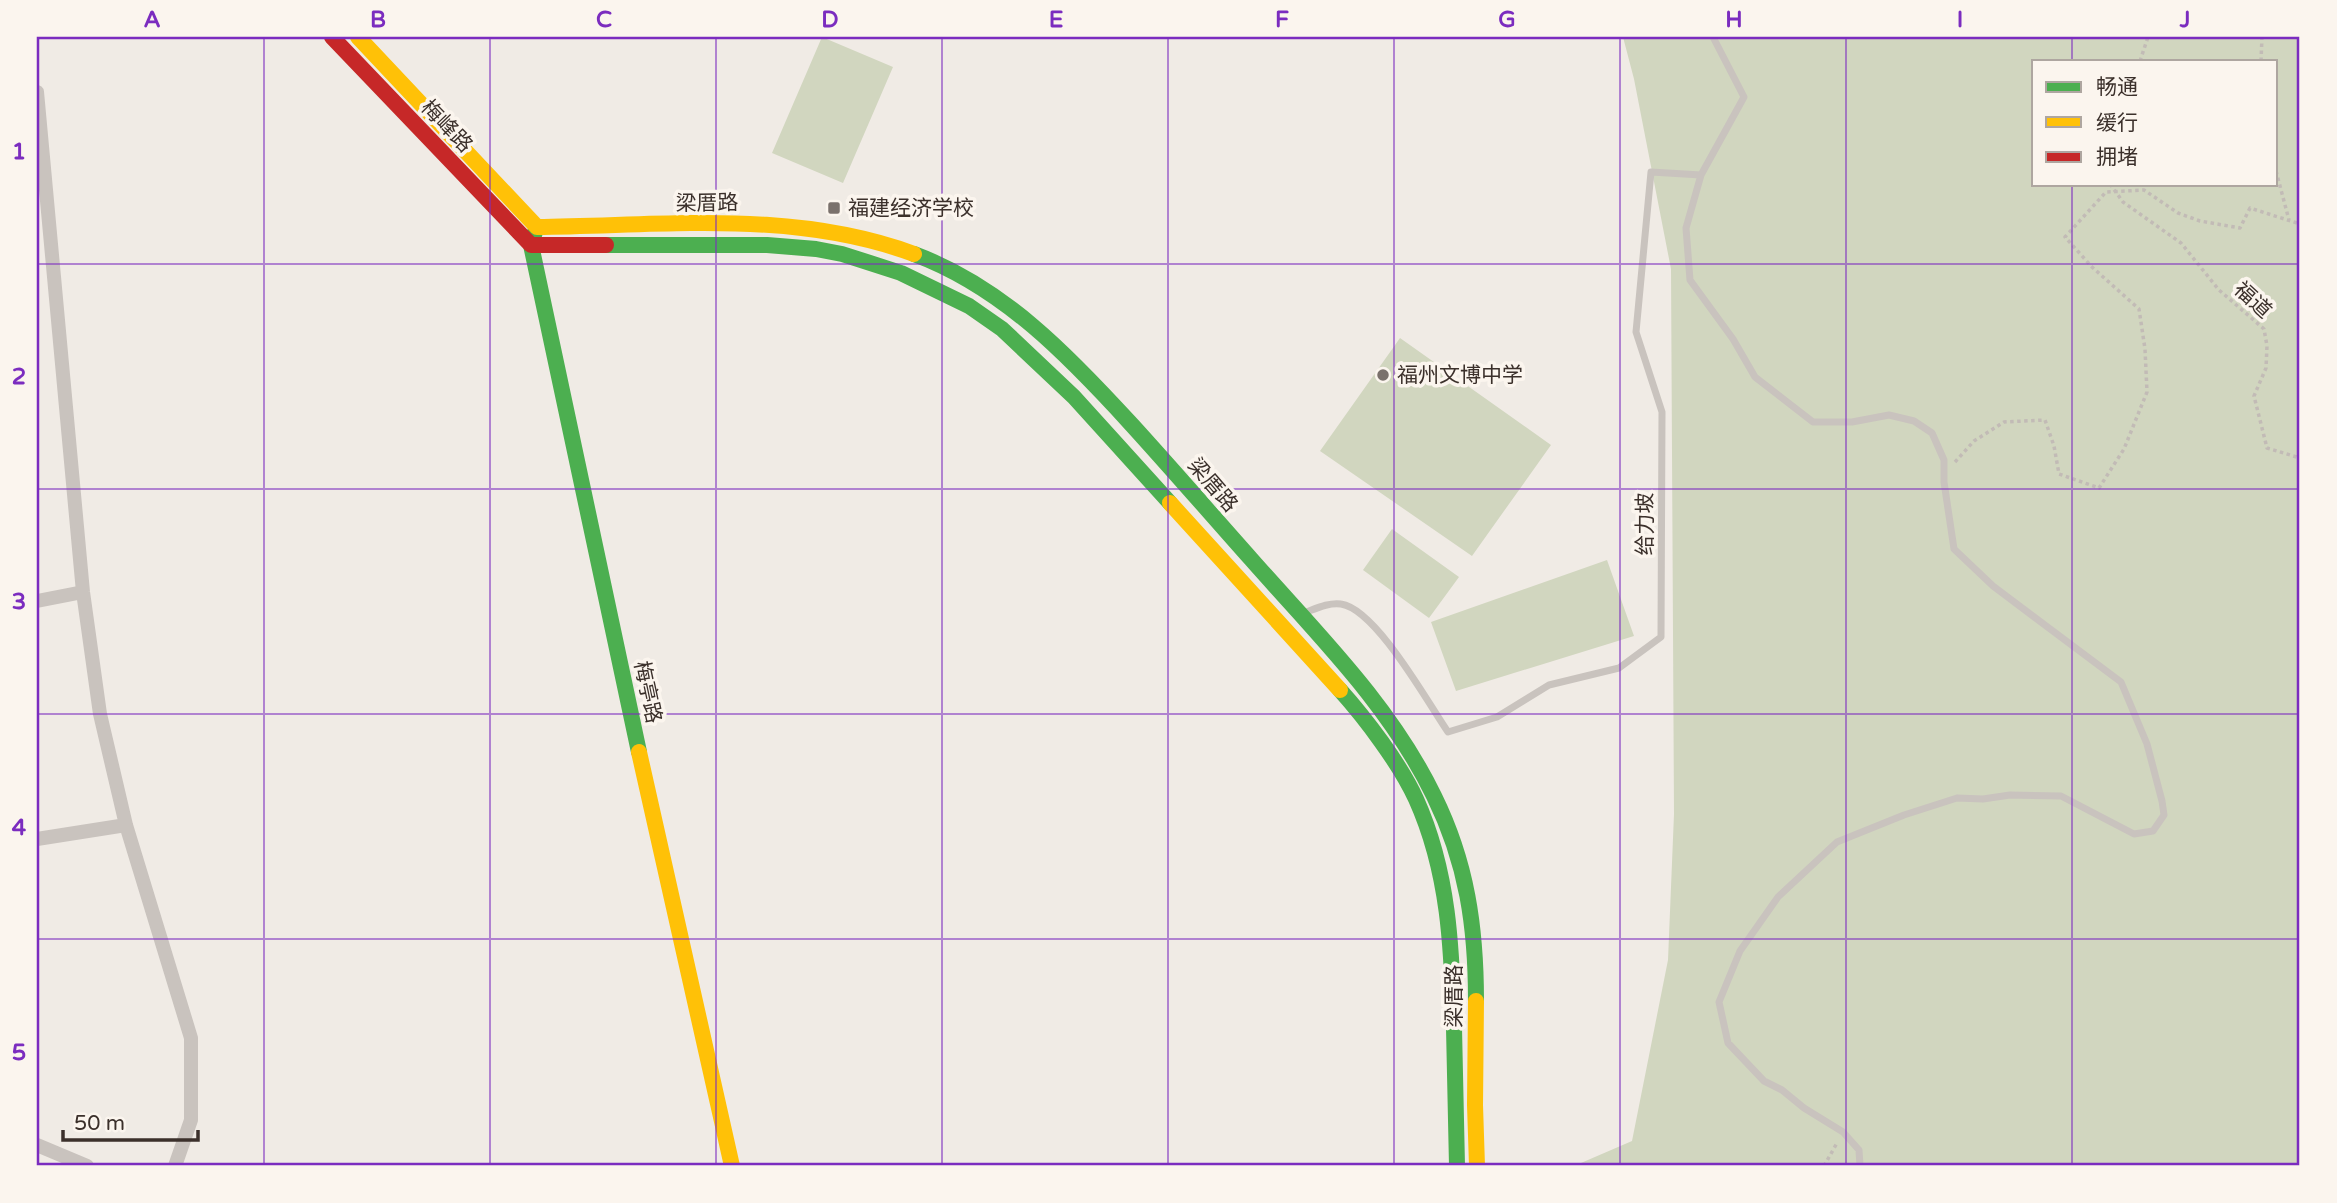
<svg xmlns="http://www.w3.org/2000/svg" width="2337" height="1203" font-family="'Varela Round','Noto Sans SC',sans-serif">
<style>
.green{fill:#d1d6bf;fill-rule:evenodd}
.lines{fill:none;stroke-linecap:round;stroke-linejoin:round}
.path{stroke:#c2bbb6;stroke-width:3.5;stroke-dasharray:3.5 3.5;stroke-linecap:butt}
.lane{stroke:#c9c3be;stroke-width:7}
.street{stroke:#c9c3be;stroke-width:14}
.fast{stroke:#4caf50;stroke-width:16}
.slow{stroke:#ffc107;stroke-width:16}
.jam{stroke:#c62828;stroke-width:16}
.path-bridge{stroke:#c2bbb6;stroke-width:3.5;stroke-dasharray:3.5 3.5;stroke-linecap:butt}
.grid{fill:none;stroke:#7b2cbf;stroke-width:2;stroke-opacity:0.55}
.poi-dot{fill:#7a716c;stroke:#fbf5ee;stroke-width:2.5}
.labels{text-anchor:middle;stroke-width:7;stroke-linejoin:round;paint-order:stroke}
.street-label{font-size:21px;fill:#3b302b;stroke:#fbf5ee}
.poi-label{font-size:21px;fill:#3b302b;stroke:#fbf5ee;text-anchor:start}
.neatline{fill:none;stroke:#7b2cbf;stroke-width:2.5}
.grid-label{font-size:23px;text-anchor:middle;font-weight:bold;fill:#7b2cbf}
</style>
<rect width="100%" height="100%" fill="#f0ebe5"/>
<path class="green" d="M822 37 893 67 843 183 772 153Z
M1623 37H2300V1166H1574L1632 1141 1668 960 1674 814 1671 269 1634 79ZM2034 61H2276V184H2034Z
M1400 338 1551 445 1472 556 1320 451Z
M1392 529 1459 577 1429 618 1363 570Z
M1607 560 1634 636 1456 691 1431 622Z"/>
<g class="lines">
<path class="path" d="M2140 61 2148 37
M2261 61 2262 37
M2276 171 2289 220
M1955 462 1974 441 2004 422 2045 420 2054 446 2059 474 2099 488 2124 449 2147 392 2145 349 2139 309 2092 267 2065 237 2106 192 2144 190 2178 213 2200 221 2240 228 2250 208 2300 224
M1824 1166 1837 1143"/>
<path class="lane" d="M1701 175 1686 228 1690 280 1733 339 1755 377 1813 422H1852L1889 415 1914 421 1932 433 1944 460V482L1954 549 1993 586 2121 682 2147 744 2162 801 2164 815 2153 831 2134 834 2061 796 2010 795 1983 799 1957 798 1904 815 1837 842 1778 897 1740 951 1719 1002 1728 1043 1764 1081 1782 1090 1804 1108 1843 1132 1859 1150 1860 1166
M1304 613C1315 609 1329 602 1341 604 1376 609 1428 703 1448 732L1497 717 1549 685 1619 668 1661 637 1662 412 1636 332 1651 172 1701 175 1744 97 1713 37"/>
<path class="street" d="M37 92 83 592 100 714 126 825 191 1038V1120L175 1166
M37 601 83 592
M37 839 126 825
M37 1145 87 1166"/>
<path class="fast" d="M535 232 531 245 639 752
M606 245H767L816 249 842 254 901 273 969 306 1002 329 1074 397 1170 503
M914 254C1003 287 1069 356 1132 425 1172 469 1211 514 1251 559 1317 634 1390 705 1434 796 1467 863 1476 927 1476 1001
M1340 690C1366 719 1400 764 1416 799 1449 872 1452 949 1454 1028 1455 1074 1456 1120 1457 1166"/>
<path class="slow" d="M358 37 537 227
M537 227C664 226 792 209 914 254
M1170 503 1340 690
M639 752 732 1166
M1476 1001 1475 1105 1477 1166"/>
<path class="jam" d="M332 37 531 245H606"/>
<path class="path-bridge" d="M2110 184 2123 202 2181 243 2219 290 2264 329 2267 346 2266 368 2254 396 2267 448 2300 458"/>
</g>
<path class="grid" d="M264 37V1166M490 37V1166M716 37V1166M942 37V1166M1168 37V1166M1394 37V1166M1620 37V1166M1846 37V1166M2072 37V61M2072 184V1166M37 264H2300M37 489H2300M37 714H2300M37 939H2300"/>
<g class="poi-dot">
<rect x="827" y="201" width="14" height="14" rx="3.5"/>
<circle cx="1383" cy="375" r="7"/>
</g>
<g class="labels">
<g class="street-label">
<text transform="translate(447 126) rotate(46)" y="7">梅峰路</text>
<text transform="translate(707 203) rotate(-1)" y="7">梁厝路</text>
<text transform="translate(2253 300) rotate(43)" y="7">福道</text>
<text transform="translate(1213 485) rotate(49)" y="7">梁厝路</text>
<text transform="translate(1645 524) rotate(-90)" y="7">给力坡</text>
<text transform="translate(648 692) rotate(78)" y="7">梅亭路</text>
<text transform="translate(1454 996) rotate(-90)" y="7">梁厝路</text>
</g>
<g class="poi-label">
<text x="848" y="215">福建经济学校</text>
<text x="1397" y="382">福州文博中学</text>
</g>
</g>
<rect width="2337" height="1203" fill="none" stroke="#fbf5ee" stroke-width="77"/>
<rect x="2032" y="60" width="245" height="126" fill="#fbf5ee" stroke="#aea6a0" stroke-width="2"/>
<rect x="2046" y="82" width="35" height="10" fill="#4caf50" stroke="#aea6a0" stroke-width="2"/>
<text x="2096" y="94" font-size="21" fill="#3b302b">畅通</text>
<rect x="2046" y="117" width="35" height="10" fill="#ffc107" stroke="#aea6a0" stroke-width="2"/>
<text x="2096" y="130" font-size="21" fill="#3b302b">缓行</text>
<rect x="2046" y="152" width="35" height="10" fill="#c62828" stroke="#aea6a0" stroke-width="2"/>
<text x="2096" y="164" font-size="21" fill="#3b302b">拥堵</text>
<path d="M63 1130v10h135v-10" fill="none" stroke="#3b302b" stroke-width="3.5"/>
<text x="74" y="1130" font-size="21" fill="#3b302b" stroke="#fbf5ee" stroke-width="5" paint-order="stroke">50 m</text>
<rect x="38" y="38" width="2260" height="1126" class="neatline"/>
<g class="grid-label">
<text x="152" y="27">A</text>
<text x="378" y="27">B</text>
<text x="604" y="27">C</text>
<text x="830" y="27">D</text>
<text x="1056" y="27">E</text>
<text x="1282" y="27">F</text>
<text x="1507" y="27">G</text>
<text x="1734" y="27">H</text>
<text x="1960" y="27">I</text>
<text x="2185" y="27">J</text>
<text x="19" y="159">1</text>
<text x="19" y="384">2</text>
<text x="19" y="609">3</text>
<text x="19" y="835">4</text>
<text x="19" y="1060">5</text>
</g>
</svg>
